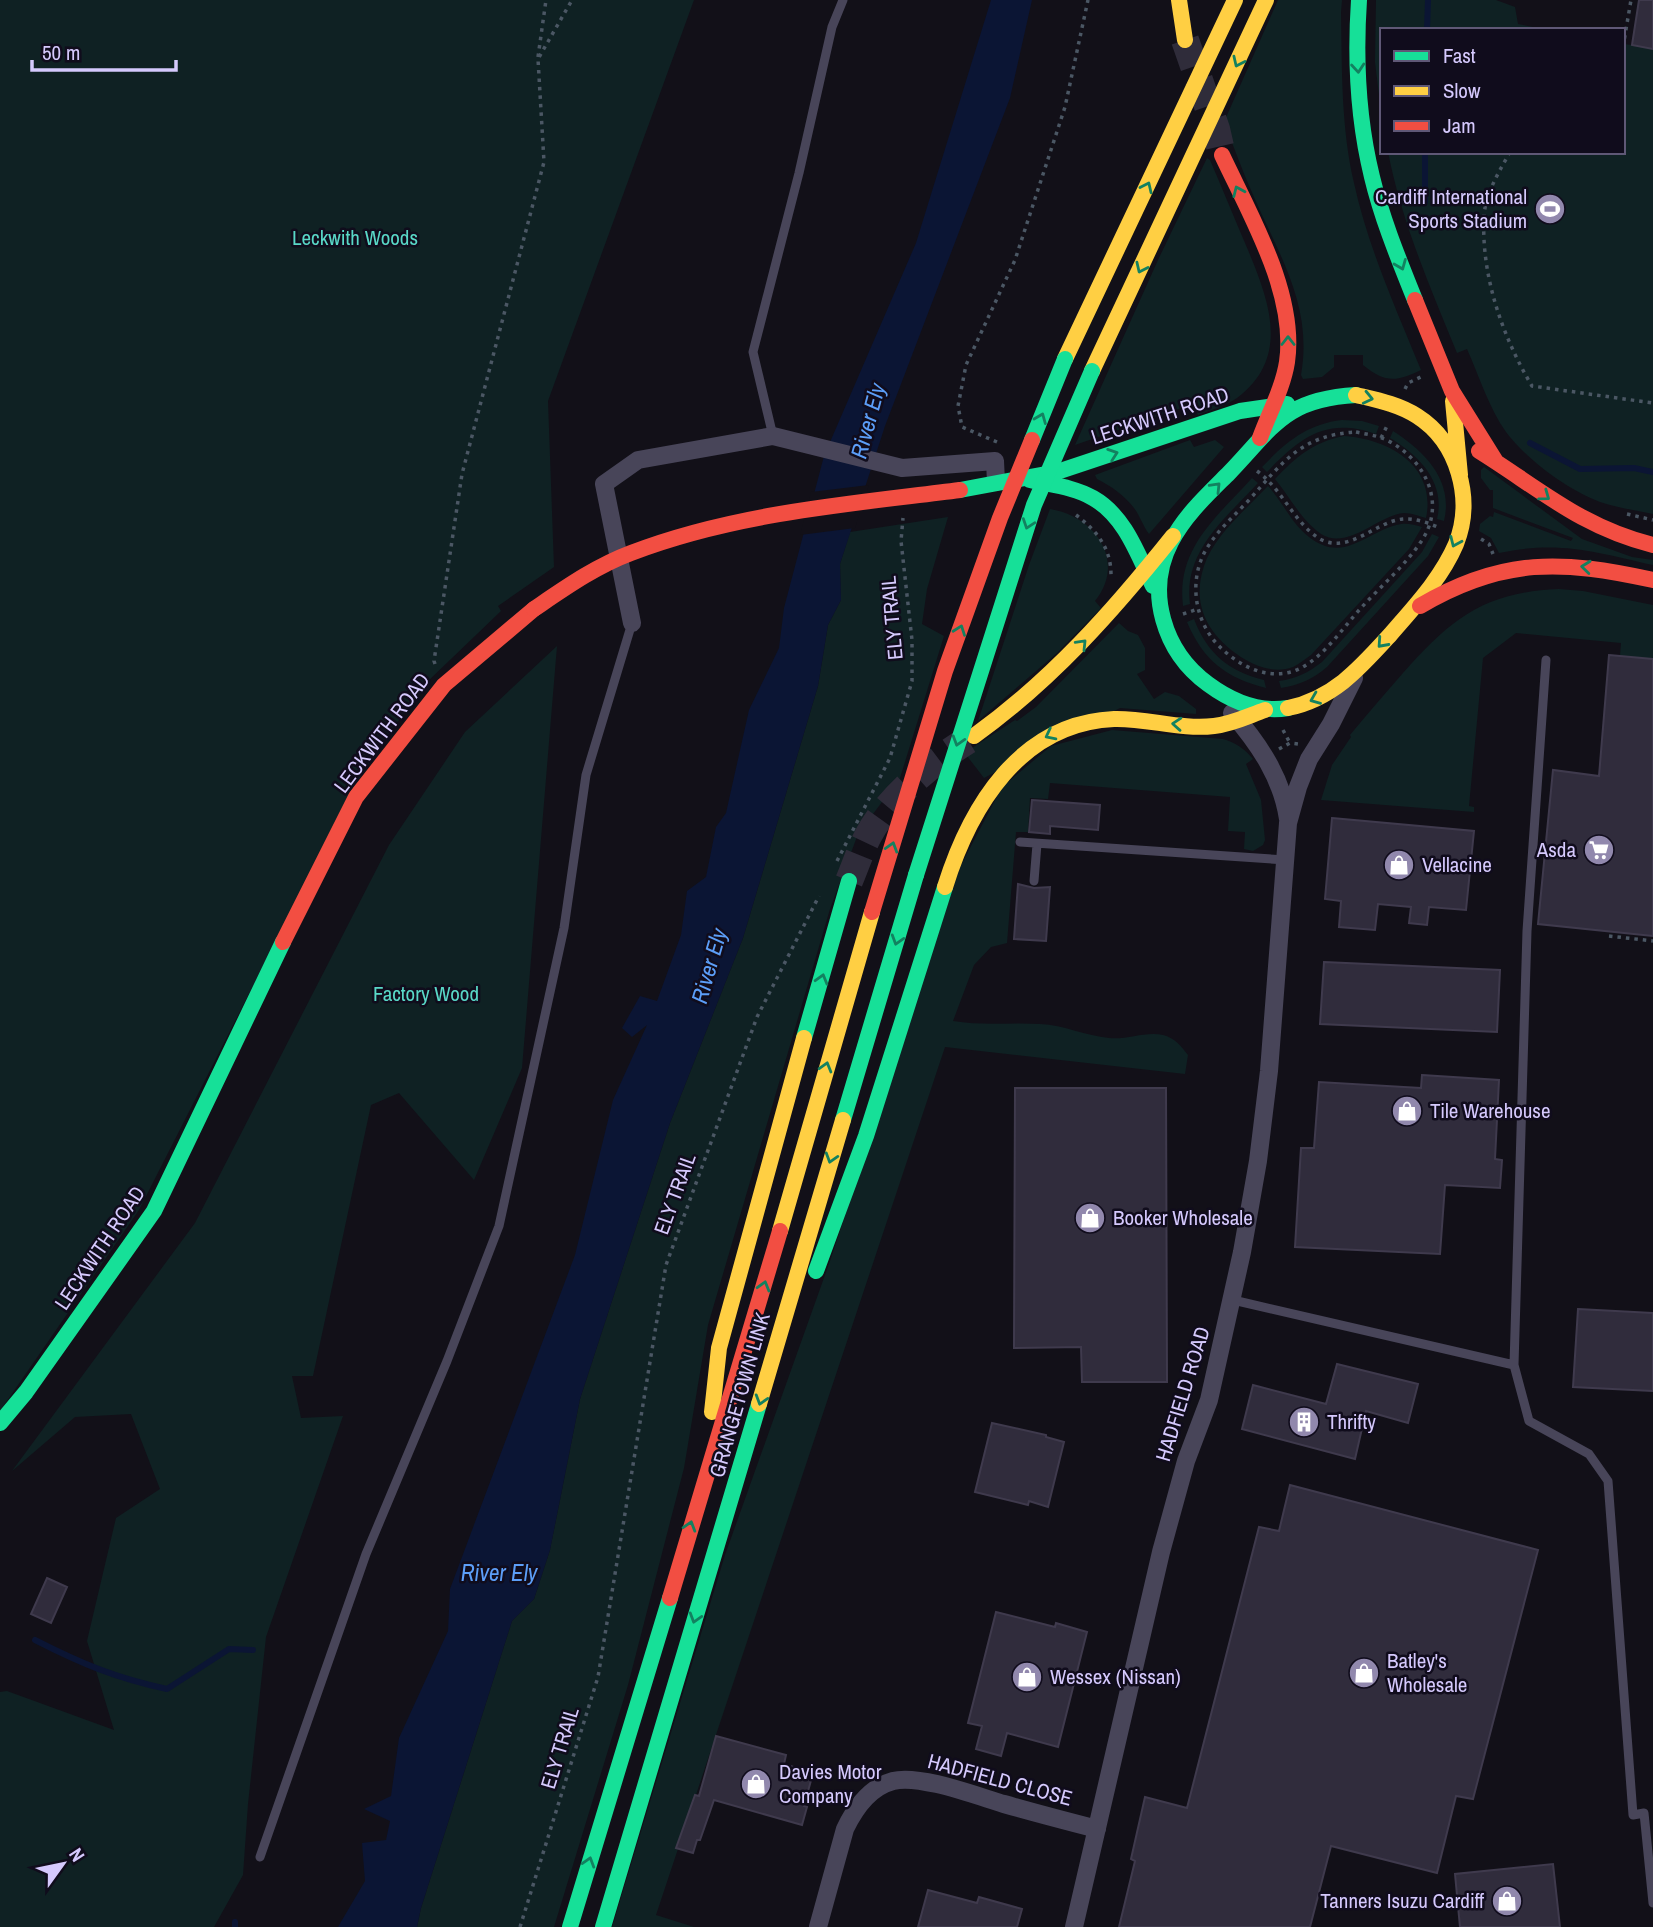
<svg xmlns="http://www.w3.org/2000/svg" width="1653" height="1927" font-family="'Archivo Narrow',sans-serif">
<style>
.green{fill:#0f2123}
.water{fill:#0b1534}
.pier{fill:#121018}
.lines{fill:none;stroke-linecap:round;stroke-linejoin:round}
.stream{stroke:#0b1534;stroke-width:6}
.building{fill:#302c3c;stroke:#3f3a4d;stroke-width:2}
.primary-tunnel{stroke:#2f2c3a;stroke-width:28;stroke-dasharray:28 14;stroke-linecap:butt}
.path{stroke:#4b5764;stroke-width:3.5;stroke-dasharray:3.5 5;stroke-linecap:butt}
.lane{stroke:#484559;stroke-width:9}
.street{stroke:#484559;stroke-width:18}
.fast{stroke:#16e098;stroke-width:16}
.slow{stroke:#ffcf43;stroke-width:16}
.jam{stroke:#f24e42;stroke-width:16}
.fast-bridge{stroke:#16e098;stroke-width:16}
.jam-bridge{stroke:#f24e42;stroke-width:16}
.oneway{stroke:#138160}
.labels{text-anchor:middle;stroke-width:5;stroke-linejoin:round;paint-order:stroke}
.poi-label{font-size:21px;fill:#d5c9fd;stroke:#100c1c;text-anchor:start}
.park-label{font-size:21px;fill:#59d8c7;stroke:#100c1c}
.street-label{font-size:21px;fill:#d5c9fd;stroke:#100c1c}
.water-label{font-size:23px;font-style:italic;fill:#5c9ef8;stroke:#100c1c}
</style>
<rect width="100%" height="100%" fill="#121018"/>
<path class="green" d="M0 0H694L548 401 554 567 498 606 501 611 427 682 380 746 352 791 139 1210 0 1411Z
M1278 0H1342L1341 12C1342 69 1341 127 1354 183 1368 247 1396 309 1421 370 1396 382 1385 383 1363 365V355H1334V367L1322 377 1303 379 1301 375C1313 307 1280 257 1254 197 1243 173 1234 147 1224 122Z
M1376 0H1496L1515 7 1518 24 1549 30H1382V120L1375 62Z
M1639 0H1653V514C1636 510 1617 508 1600 502 1568 490 1527 460 1506 432 1489 408 1479 376 1467 349L1457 353C1430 287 1402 223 1388 152H1623V44L1632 45Z
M1207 158 1210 160C1223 190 1235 220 1248 250 1269 301 1291 357 1237 398 1226 406 1211 410 1198 415L1193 404 1075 445 1158 260Z
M1342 420 1362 421 1379 426 1376 434C1326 417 1301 437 1267 472L1262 467C1286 442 1307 424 1342 420Z
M1393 431C1424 451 1454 480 1444 521L1437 519C1446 483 1419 455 1390 438Z
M1344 436C1389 439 1437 466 1426 518 1419 516 1411 513 1404 513 1378 515 1348 551 1321 534 1301 520 1290 497 1275 479 1296 457 1313 442 1344 436Z
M1190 440 1194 447 1215 440 1224 447 1149 534C1143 526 1140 516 1134 508 1124 495 1111 486 1097 479L1095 475Z
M1484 467 1582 539 1632 557 1653 560V565C1595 552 1560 540 1499 553L1491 538 1479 531 1480 524 1490 516 1493 517 1494 512 1571 541 1573 538 1493 508V490H1490L1481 478V470Z
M1252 478 1258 483C1226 518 1183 551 1190 604L1183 606C1176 548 1217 517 1252 478Z
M1268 486C1283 502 1291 523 1309 537 1345 565 1367 530 1401 524 1408 523 1415 525 1422 527L1409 549 1311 655C1305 659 1299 664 1293 667 1277 673 1260 668 1246 660 1211 639 1190 608 1204 566 1213 537 1247 508 1268 486Z
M1050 509C1095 516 1127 561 1095 601L1101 608 1057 653 978 721 1029 565Z
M948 517 927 589 922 624 944 636 900 778 858 834 830 909 708 1325 684 1468 628 1685 554 1927H417L421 1908 512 1621 534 1599 550 1550 580 1399 670 1123 743 938 818 686 828 625 841 600 840 564 850 532Z
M1432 534 1439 537 1428 556 1327 667C1313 679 1299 685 1281 688L1279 681C1296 679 1309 672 1322 662L1422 552Z
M1559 589 1583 591 1653 605V659L1620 656 1621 643 1516 633 1483 658 1469 806 1474 807V812L1321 800 1332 765 1351 737 1350 735C1367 714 1385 694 1403 673 1451 619 1484 592 1559 589Z
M1194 619C1207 653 1228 671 1264 680L1266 688C1226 678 1203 660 1187 622Z
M1119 623 1128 631 1138 635 1145 648V670L1137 674 1154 699 1165 692 1179 696 1196 709V714L1120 708 984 778 967 756 969 750 1015 720 1017 721 1036 707Z
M557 646 522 1068 474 1180 399 1093 371 1105 313 1376H292L301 1418 343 1416 266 1637 248 1804 243 1875 214 1927H0V1692L7 1691 114 1730 87 1641 116 1518 160 1489 131 1414 75 1417 12 1471 195 1223 389 845 465 732Z
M1112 730 1223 739C1236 743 1244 748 1253 759L1246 764 1261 800 1265 840 1263 845 1253 851 1244 849 1245 832 1228 831 1230 797 1050 783 1048 799 1030 798 1028 832H1016L1007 943 991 947 974 965 953 1021C983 1026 1011 1022 1040 1024 1064 1025 1086 1036 1109 1038 1127 1040 1146 1031 1163 1035 1175 1038 1181 1046 1188 1055L1185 1074 945 1047 656 1915 694 1927H612L725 1555 830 1261 960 867 1002 787 1051 746Z"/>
<path class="water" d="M991 0H1032L1010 98 885 426 840 564 841 600 828 625 818 686 743 938 670 1123 580 1399 550 1550 534 1599 512 1621 421 1908 417 1927H338L365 1881 362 1843 386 1840 390 1821 364 1809 391 1796 399 1738 448 1631 450 1589 575 1255 613 1100 647 1025 632 1037 622 1028 640 996 657 1001 681 935 687 891 706 877 716 827 726 813 749 710 779 648 784 608 824 456 916 243Z"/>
<path class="pier" d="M869 485 855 528 800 535 811 492Z"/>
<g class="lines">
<path class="stream" d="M1427 30 1428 0
M1425 202V152
M1530 443 1580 469 1634 468 1653 472
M35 1640C82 1664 116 1678 167 1689L229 1649 253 1650
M235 1927V1922"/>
</g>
<path class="building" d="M1639 0H1653V49L1632 45Z
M1609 655 1653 659V936L1538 924 1553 770 1599 776Z
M1032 800 1100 805 1098 830 1050 826V834L1029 832Z
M1332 818 1474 831 1466 910 1429 907 1427 925 1409 923 1411 907 1378 904 1375 930 1339 927 1341 901 1325 899Z
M1018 884 1034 888 1050 887 1046 941 1014 939Z
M1324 962 1500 970 1497 1032 1320 1024Z
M1422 1075 1499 1080 1495 1159 1502 1160 1500 1188 1445 1185 1440 1254 1295 1247 1301 1148H1314L1319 1082 1421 1088Z
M1015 1088H1166L1167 1382H1082L1081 1347 1014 1348Z
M1578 1309 1653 1313V1391L1573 1387Z
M1337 1364 1418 1384 1408 1423 1366 1411 1355 1459 1242 1429 1253 1385 1326 1404Z
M992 1423 1046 1435V1437L1064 1442 1048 1507 1029 1501 1028 1505 975 1492Z
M1290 1485 1538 1550 1473 1799 1456 1796 1437 1873 1331 1846 1310 1927H1119L1135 1861 1131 1859 1145 1797 1187 1808 1259 1527 1279 1531Z
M47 1578 67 1587 51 1623 31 1614Z
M996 1612 1055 1627 1056 1623 1087 1632 1058 1747 1007 1733 1001 1756 976 1749 982 1726 968 1723Z
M716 1736 786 1755 784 1764 813 1773 804 1806 807 1807 802 1825 714 1800 700 1840H697L693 1853 676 1848 695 1795 699 1796Z
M1553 1864 1560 1927H1460L1455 1874Z
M928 1890 977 1903 979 1897 1022 1909 1017 1927H918Z"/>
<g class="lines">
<path class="primary-tunnel" d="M1185 40 1216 129 1222 155
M849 881C855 867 860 851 868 836 888 798 932 762 968 740"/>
<path class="path" d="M1623 47 1631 0
M538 57 546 0
M1510 152C1499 172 1485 194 1484 217 1481 275 1502 336 1532 386L1653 403
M1405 389 1408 383 1423 376
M1356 432C1365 434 1374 435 1382 438 1420 454 1447 497 1424 537 1408 563 1382 585 1361 608 1341 630 1319 664 1291 672 1264 679 1238 665 1219 646 1194 621 1188 579 1207 548 1218 530 1234 516 1249 500 1283 462 1301 435 1356 432Z
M1381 438 1388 424
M997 442 962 427 958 406 966 365 1015 260 1065 107 1088 0
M1257 471C1283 490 1294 523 1320 539 1349 555 1376 521 1403 519 1415 518 1429 523 1440 528
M1627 514 1653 520
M1076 515C1097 531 1111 548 1111 575
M1481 539 1489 544 1493 554
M1183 614 1198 609
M435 664 434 661 462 474 544 162 538 59 572 0
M1283 730 1290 743
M1279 749 1290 743 1298 744
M837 861 890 758 912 681V640L901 541 903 518
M1609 936 1653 941
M520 1927 598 1677 666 1265 757 1017 819 896"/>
<path class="lane" d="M773 436 753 352 799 173 832 27 843 0
M1546 660 1527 931 1514 1365 1529 1421 1589 1454 1608 1481 1633 1815 1644 1813 1653 1903
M1020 842 1286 860
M1034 881 1037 844
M1233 1300 1514 1365
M260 1857 366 1554 447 1361 499 1226 564 928 586 775 632 623"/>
<path class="street" d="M632 623 604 484 638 460 773 436 902 468 995 461 996 482
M1232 713C1259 744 1282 778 1288 819
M818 1927 845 1829C855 1808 870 1787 893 1781 919 1774 977 1796 1004 1804 1035 1813 1066 1821 1097 1829
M1074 1927 1161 1552 1186 1461 1209 1400 1242 1252 1258 1161 1269 1071 1288 823 1298 787 1309 759 1331 724 1354 678"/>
<path class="fast" d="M1359 0C1355 59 1358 120 1372 177 1382 219 1399 260 1415 300
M1030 480C1051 485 1074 487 1093 498 1125 516 1138 555 1153 586
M960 490 1057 472 1240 411 1287 404
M1288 708C1258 713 1231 701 1208 684 1164 652 1145 592 1171 542 1185 515 1208 494 1229 473 1274 426 1285 399 1356 395
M804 1038 849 881
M843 1120 916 875
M816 1271 866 1136 945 887
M0 1423 26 1392 154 1211 283 942
M570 1927 670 1598
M603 1927 759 1404"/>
<path class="slow" d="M1179 0 1185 40
M1065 359 1235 0
M1092 371 1266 0
M1453 401 1460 475
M1288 708C1333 699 1360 668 1390 635 1414 607 1441 579 1456 544 1474 499 1458 442 1417 416 1398 404 1377 400 1356 395
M974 736C1052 680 1113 611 1173 536
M945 887C970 807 1020 723 1114 719 1147 718 1181 730 1214 726 1232 724 1248 716 1265 710
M780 1231 872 912
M759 1404 843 1120
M712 1412 719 1348 804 1038"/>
<path class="jam" d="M1222 155C1250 215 1297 294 1287 362 1283 388 1269 413 1260 438
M1415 300 1452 391 1495 460
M1479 451C1540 489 1581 527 1653 545
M1420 606C1503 557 1562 560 1653 580
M283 942 356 797 444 685 534 609
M670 1598 780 1231"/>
<path class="fast-bridge" d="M1032 440 1065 359
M916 875 1034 505 1092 371"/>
<path class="jam-bridge" d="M534 609C565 588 596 566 631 553 735 513 850 504 960 490
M872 912 945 671 1000 518 1032 440"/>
</g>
<defs><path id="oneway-chevron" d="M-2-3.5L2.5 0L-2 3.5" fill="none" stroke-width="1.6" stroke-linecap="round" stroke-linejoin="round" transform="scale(1.75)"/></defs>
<g class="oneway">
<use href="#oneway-chevron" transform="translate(1238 62) rotate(115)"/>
<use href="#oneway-chevron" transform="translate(1358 68) rotate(85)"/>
<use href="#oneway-chevron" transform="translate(1147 187) rotate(-65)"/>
<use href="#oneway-chevron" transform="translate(1238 191) rotate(-114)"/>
<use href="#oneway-chevron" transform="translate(1401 265) rotate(68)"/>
<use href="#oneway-chevron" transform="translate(1141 268) rotate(115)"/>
<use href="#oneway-chevron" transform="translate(1288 341) rotate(-90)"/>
<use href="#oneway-chevron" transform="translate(1368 398) rotate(13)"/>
<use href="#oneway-chevron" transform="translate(1041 418) rotate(-68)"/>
<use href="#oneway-chevron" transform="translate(1113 454) rotate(-19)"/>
<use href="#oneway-chevron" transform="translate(1216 487) rotate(-46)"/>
<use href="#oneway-chevron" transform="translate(1545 496) rotate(36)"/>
<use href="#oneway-chevron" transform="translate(1028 524) rotate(109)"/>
<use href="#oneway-chevron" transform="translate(1455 542) rotate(114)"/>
<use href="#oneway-chevron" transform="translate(1586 567) rotate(-174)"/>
<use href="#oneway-chevron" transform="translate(960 630) rotate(-70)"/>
<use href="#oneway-chevron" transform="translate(1382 643) rotate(132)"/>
<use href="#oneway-chevron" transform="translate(1082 644) rotate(-46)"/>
<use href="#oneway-chevron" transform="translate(1315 699) rotate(158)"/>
<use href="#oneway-chevron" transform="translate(1177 724) rotate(-176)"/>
<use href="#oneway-chevron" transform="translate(1050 735) rotate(153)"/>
<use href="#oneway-chevron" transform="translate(958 741) rotate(107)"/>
<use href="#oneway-chevron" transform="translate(892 847) rotate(-73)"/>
<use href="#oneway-chevron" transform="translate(897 940) rotate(107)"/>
<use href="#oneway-chevron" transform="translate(822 979) rotate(-74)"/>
<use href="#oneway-chevron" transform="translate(826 1067) rotate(-74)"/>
<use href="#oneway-chevron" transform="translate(831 1158) rotate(107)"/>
<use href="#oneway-chevron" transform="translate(764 1286) rotate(-74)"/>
<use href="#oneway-chevron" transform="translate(761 1400) rotate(107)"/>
<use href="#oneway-chevron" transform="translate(690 1526) rotate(-73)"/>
<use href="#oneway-chevron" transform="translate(695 1618) rotate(107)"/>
<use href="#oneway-chevron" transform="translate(589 1862) rotate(-73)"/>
</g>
<defs>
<g id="stadium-disc" transform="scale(1.575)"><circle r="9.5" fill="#9188ad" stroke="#100c1c"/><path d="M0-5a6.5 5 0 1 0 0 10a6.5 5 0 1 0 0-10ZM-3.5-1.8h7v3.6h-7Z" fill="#fff"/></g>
<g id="supermarket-disc" transform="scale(1.575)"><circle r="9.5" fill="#9188ad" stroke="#100c1c"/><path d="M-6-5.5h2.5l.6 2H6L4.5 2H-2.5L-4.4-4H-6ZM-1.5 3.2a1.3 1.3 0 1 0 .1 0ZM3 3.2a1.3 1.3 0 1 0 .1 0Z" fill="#fff"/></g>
<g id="shop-disc" transform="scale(1.575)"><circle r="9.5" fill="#9188ad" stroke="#100c1c"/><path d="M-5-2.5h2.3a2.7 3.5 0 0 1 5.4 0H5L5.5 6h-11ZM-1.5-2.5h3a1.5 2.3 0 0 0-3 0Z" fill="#fff"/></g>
<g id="building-disc" transform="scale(1.575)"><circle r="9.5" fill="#9188ad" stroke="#100c1c"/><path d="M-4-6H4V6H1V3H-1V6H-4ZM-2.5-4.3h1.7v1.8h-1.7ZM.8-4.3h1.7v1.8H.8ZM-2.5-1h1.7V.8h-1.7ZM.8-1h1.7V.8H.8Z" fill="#fff"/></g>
</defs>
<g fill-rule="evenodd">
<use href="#stadium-disc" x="1550" y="209"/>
<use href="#supermarket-disc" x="1599" y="850"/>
<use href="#shop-disc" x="1399" y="865"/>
<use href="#shop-disc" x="1407" y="1111"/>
<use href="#shop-disc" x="1090" y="1218"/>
<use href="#building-disc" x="1304" y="1422"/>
<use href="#shop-disc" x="1364" y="1673"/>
<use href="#shop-disc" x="1027" y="1677"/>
<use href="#shop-disc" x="756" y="1784"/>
<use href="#shop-disc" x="1507" y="1901"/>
</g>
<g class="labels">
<g class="poi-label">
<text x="1527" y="204" text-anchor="end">Cardiff International<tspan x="1527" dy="24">Sports Stadium</tspan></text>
<text x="1576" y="857" text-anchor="end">Asda</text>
<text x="1422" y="872">Vellacine</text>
<text x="1430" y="1118">Tile Warehouse</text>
<text x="1113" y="1225">Booker Wholesale</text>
<text x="1327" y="1429">Thrifty</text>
<text x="1387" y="1668">Batley's<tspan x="1387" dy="24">Wholesale</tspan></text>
<text x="1050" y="1684">Wessex (Nissan)</text>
<text x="779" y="1779">Davies Motor<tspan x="779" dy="24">Company</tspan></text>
<text x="1484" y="1908" text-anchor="end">Tanners Isuzu Cardiff</text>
</g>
<g class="park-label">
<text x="355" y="245">Leckwith Woods</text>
<text x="426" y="1001">Factory Wood</text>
</g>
<g class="street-label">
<text transform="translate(1160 416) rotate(-18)" y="7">LECKWITH ROAD</text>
<text transform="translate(892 618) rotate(-95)" y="7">ELY TRAIL</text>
<text transform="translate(382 733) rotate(-53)" y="7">LECKWITH ROAD</text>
<text transform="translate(675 1194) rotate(-70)" y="7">ELY TRAIL</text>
<text transform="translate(100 1248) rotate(-56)" y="7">LECKWITH ROAD</text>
<text transform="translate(1183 1394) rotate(-73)" y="7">HADFIELD ROAD</text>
<text transform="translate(740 1395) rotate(-74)" y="7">GRANGETOWN LINK</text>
<text transform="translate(560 1748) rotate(-73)" y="7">ELY TRAIL</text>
<text transform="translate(1000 1780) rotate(15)" y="7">HADFIELD CLOSE</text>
</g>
<g class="water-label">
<text transform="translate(868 421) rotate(-75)" y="8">River Ely</text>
<text transform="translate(709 966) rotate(-74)" y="8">River Ely</text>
<text x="499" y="1581">River Ely</text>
</g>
</g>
<rect x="1380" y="28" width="245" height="126" fill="#100c1c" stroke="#5f5876" stroke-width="2"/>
<rect x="1394" y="51" width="35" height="10" fill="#16e098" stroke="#5f5876" stroke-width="2"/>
<text x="1443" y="63" font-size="21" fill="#d5c9fd">Fast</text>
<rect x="1394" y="86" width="35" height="10" fill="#ffcf43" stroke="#5f5876" stroke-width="2"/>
<text x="1443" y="98" font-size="21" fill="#d5c9fd">Slow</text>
<rect x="1394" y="121" width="35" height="10" fill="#f24e42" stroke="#5f5876" stroke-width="2"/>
<text x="1443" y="133" font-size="21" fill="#d5c9fd">Jam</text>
<g transform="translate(63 1864) rotate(57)" stroke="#100c1c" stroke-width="5" paint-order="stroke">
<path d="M0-5L12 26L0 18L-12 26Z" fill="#d5c9fd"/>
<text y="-10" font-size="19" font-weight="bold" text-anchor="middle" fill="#d5c9fd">N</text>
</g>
<path d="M32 60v10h144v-10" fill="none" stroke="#d5c9fd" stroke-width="3.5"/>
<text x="42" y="60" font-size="21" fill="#d5c9fd" stroke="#100c1c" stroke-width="5" paint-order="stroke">50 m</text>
</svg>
